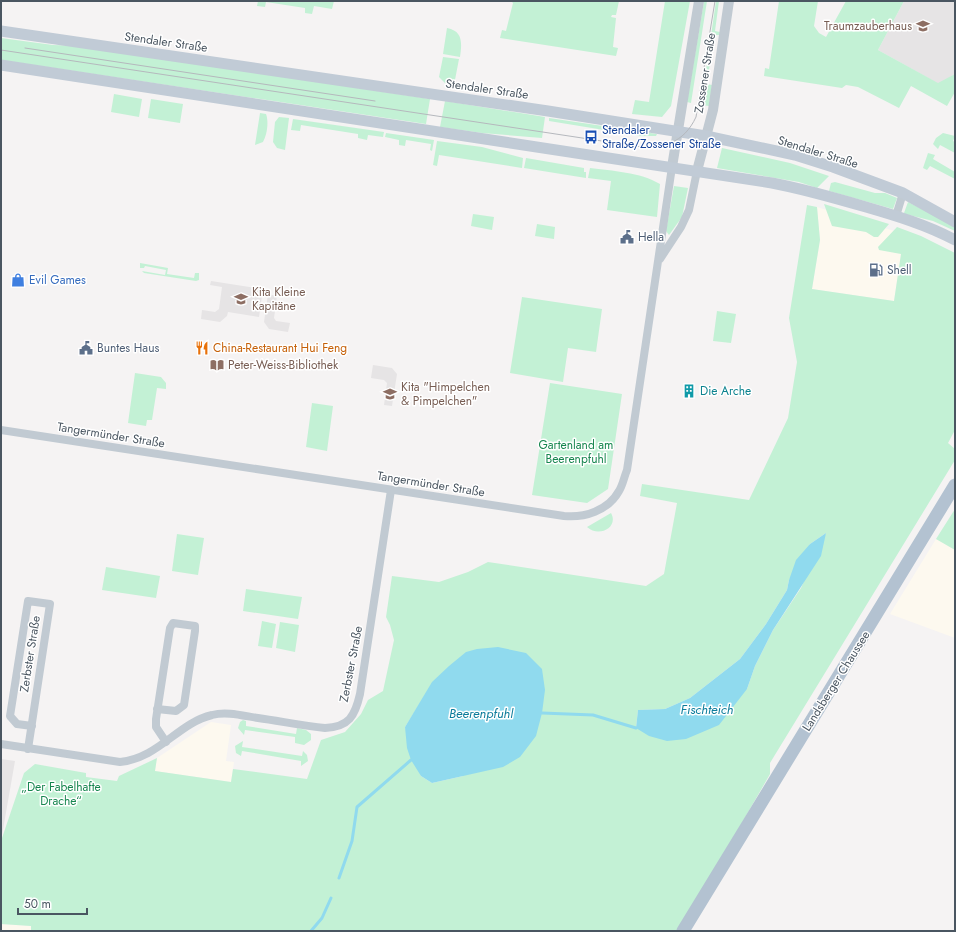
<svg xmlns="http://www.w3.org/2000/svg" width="956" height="932" font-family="Jost,sans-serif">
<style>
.commercial{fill:#fdf9ef}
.education{fill:#e6e4e5}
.green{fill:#c3f1d5;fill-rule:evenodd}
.water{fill:#90daee}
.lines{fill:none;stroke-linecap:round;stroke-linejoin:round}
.stream{stroke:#90daee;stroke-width:3}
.minor{stroke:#c1cad2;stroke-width:8}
.tertiary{stroke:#c1cad2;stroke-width:10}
.secondary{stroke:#c1cbd6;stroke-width:11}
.primary{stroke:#b3c2d1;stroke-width:13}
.tram{stroke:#b5b8bd;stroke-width:1}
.labels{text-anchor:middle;stroke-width:3;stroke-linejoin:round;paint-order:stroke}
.education-label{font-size:12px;fill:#785e54;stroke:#fff;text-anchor:start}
.street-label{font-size:12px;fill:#4a5661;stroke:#fff}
.transit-label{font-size:12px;fill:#164399;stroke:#fff;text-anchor:start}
.service-label{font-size:12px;fill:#4e5e75;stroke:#fff;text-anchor:start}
.shop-label{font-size:12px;fill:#366cbe;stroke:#fff;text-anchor:start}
.food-label{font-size:12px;fill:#c56008;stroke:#fff;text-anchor:start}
.culture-label{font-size:12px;fill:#0d838f;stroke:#fff;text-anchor:start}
.park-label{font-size:12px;fill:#17864f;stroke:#fff}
.water-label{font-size:13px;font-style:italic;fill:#0c7c9b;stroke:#fff}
</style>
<rect width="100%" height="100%" fill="#f5f3f3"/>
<path class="commercial" d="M817 207 904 234 894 301 812 289 820 240Z
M936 539 955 550V638L890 614Z
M211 722 231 725 226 761 234 762 231 782 155 771 157 758Z
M1 924 31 926V931H1Z"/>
<path class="education" d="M904 1H955V74L939 84 878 50Z
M211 281 263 289 259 317 228 312 227 316 220 322 201 319 202 310 215 312 219 309 222 287 210 285Z
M268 294 277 296 274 318 276 321 290 323 288 332 269 329 264 322Z
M373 365 392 368 397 374 392 406 384 405 387 383 384 380 371 378Z
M1 759 15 761 1 841Z"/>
<path class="green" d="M258 1H334L332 9 314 6 312 14 305 13V8L266 2 265 7 257 6Z
M511 1H619L616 15H612L611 17 616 18 613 47 618 48 616 56 500 38 502 30 506 31 513 3Z
M665 1H690L671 106 662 117 632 114 635 100 649 102Z
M704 1H707L691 103 687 102Z
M716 1H719L715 31 720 32 719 35H714L707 84 712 85 709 106 701 105Z
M779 1H818L814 26 819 33 826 37 846 1H904L878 50 938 83 955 74V92L947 106 911 86 899 108 858 87 846 85 842 88 764 76 765 68 769 69Z
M447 28C463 31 462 43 460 57L443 54Z
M1 38 53 45 81 46 430 99 426 124 1 60Z
M443 57 459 59 454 85 445 83 439 77Z
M114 94 142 99 139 117 111 112Z
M151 99 183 104 180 123 148 118Z
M445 101 545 117 542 138 482 133 440 127Z
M260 113 266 114C269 122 267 135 263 142L255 145Z
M279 117 289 118 285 150 277 148 273 142 275 122Z
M549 118 657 134 656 136H641L549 121Z
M293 119 384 132 383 137 368 135 367 140 358 138V134L301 125 300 131 291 130Z
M386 133 434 140 432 151 430 150 431 144 406 140 405 146 399 145V140L385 137Z
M943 133 955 136 953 141 955 142V153L940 145 938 149 933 144 936 138Z
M437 141 482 147 523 158 522 168 439 155 437 166 433 165Z
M722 148 790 163 829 176 817 188 799 182 717 168Z
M928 153 935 155 933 159 955 172V179L930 166 927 170 923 168Z
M526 158 584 168V172H586V178L524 168Z
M590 168C612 171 640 172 660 184L657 217 607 210 611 181 588 178Z
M835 182 875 193H885L897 198 893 209 829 191 831 183Z
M674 186 688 188 682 217 669 235 666 231Z
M908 202 955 226V231L933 221 905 214 904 213Z
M824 204 889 224 878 237H874L866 232 832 226Z
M807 205 817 207 820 240 812 289 894 301 901 254 879 250 878 247 897 227 921 236 955 253V430L948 443 955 449V460L770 763V774L728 847 677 931H31V926L1 924V841L24 773 35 764 86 773V777L117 781 119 776 157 758 155 771 231 782 233 769 307 779 321 740 345 732 361 714 368 700 383 691 394 640 390 625 386 617 392 576 439 582 468 572 488 562 646 586 664 574 677 503 640 496 642 484 749 500 788 418 797 362 789 318ZM826 533 801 588 773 630 755 666 747 689 636 728 638 710 665 709 690 698 740 659 766 624 787 590 789 580 810 544ZM422 700 463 776 432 783 421 776 405 727Z
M473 214 494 217 492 230 471 226Z
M537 224 555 227 554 239 535 236Z
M140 263 168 268 167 274 194 278 195 273H199V280L196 281 144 273 142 271 165 275 166 270 145 266 144 268H140Z
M522 297 602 309 596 352 568 348 563 382 510 373Z
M717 311 736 314 731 343 713 341Z
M135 373 161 377 166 383V389L157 388 152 420H147L146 426 128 423Z
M550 383 622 394 608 489 587 503 532 495Z
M312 403 333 406 327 451 306 447Z
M955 509V550L936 539Z
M611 513C619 527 599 538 587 527Z
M177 534 204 538 198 575 172 571Z
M106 567 160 576 156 598 102 590Z
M246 589 302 597 298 619 243 611Z
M262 621 276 624 272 648 258 646Z
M280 622 299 625 295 652 276 648Z
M243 720 246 721V726L296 734 297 728 306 730 311 734V740L304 745 295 743V737L245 730 244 735 238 728 240 722Z
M243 741 242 747 302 756 303 751 307 755 308 761 301 766V761L242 751 241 756 236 753 235 746Z"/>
<path class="water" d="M826 533 821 556 773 630 755 666 747 689 719 725 686 739 667 741 649 736 636 728 638 710 665 709 690 698 740 659 766 624 787 590 789 580 796 560 810 544Z
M498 647 526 653 542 669 545 690 542 713 536 736 520 757 503 767 432 783 421 776 411 760 407 748 405 727 432 682 449 666 466 652 477 649Z"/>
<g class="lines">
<path class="stream" d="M542 713 593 715 636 728
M339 878 352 841 357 807 411 760
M311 931 322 918 331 898"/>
<path class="minor" d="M896 216 903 193
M660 259 681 227 689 210 697 171
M1 430 564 516C584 518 608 511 619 491 623 485 624 477 627 470L672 167
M157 709 176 711 184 705 195 631V626L173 623 170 628 156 719V727L166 742
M1 744 120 762C159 758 178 723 212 715 227 711 244 716 258 718 280 721 303 726 325 728 349 727 355 716 360 694L391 490
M28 749 50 604 28 601 10 716 17 724 32 726"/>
<path class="tertiary" d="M672 167 699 1
M697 171 713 110 729 1"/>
<path class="secondary" d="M1 31 548 111 706 136 795 155 833 167 903 193 955 222
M1 65 772 183C804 189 835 198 866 207 897 216 927 225 955 240"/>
<path class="primary" d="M683 931 955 485"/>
<path class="tram" d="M25 48 375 101
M1 50 635 146C662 150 684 143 696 117L715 1"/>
</g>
<defs>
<g id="school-bare" transform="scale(1.08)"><path d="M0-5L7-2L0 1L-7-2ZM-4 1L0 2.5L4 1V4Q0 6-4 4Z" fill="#8d6e63" stroke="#fff" stroke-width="2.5" paint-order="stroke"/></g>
<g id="bus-bare" transform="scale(1.08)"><path d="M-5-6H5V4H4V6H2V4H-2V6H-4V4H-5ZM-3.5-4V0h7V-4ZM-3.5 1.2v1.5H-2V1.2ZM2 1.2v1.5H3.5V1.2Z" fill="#1a4fb4" stroke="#fff" stroke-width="2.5" paint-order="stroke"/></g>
<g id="civic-bare" transform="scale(1.08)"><path d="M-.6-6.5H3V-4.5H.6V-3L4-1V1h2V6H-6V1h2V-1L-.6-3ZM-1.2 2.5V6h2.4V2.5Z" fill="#5c6f8a" stroke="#fff" stroke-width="2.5" paint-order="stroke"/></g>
<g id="fuel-bare" transform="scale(1.08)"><path d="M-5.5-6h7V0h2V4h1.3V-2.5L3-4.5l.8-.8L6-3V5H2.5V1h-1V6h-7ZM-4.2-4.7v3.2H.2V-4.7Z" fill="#5c6f8a" stroke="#fff" stroke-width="2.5" paint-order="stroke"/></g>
<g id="shop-bare" transform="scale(1.08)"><path d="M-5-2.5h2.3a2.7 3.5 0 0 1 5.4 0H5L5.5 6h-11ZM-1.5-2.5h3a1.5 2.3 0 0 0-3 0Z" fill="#3f7fe0" stroke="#fff" stroke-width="2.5" paint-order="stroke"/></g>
<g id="restaurant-bare" transform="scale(1.08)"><path d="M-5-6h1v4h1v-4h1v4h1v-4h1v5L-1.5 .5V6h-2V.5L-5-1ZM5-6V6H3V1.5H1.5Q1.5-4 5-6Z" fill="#e8710a" stroke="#fff" stroke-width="2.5" paint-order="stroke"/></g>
<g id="library-bare" transform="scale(1.08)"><path d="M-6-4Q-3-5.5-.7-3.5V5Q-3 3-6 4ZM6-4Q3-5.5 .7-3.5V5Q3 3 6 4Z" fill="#8d6e63" stroke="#fff" stroke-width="2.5" paint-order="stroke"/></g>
<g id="building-bare" transform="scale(1.08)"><path d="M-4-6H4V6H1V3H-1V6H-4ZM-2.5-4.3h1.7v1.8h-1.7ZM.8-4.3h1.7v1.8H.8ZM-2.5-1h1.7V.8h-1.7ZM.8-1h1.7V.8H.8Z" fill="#0f9aa8" stroke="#fff" stroke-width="2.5" paint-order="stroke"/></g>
</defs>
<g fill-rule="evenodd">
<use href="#school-bare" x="923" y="26"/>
<use href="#bus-bare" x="591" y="137"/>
<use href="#civic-bare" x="627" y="237"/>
<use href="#fuel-bare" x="876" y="270"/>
<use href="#shop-bare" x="18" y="280"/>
<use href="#school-bare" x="241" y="299"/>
<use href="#civic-bare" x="86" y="348"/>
<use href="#restaurant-bare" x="202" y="348"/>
<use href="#library-bare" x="217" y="365"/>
<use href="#building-bare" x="689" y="391"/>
<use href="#school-bare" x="390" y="394"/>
</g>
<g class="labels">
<g class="education-label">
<text x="912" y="30" text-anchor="end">Traumzauberhaus</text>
<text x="252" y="296">Kita Kleine<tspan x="252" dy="14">Kapitäne</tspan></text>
<text x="228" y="369">Peter-Weiss-Bibliothek</text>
<text x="401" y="391">Kita "Himpelchen<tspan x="401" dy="14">&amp; Pimpelchen"</tspan></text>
</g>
<g class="street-label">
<text transform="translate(166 42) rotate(8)" y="4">Stendaler Straße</text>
<text transform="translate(705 73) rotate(-81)" y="4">Zossener Straße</text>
<text transform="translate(487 89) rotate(8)" y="4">Stendaler Straße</text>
<text transform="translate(818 152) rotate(17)" y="4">Stendaler Straße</text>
<text transform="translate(111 435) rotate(9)" y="4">Tangermünder Straße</text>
<text transform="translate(431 484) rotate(9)" y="4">Tangermünder Straße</text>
<text transform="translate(30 654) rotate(-81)" y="4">Zerbster Straße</text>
<text transform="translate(351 664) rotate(-79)" y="4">Zerbster Straße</text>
<text transform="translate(836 681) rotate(-58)" y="4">Landsberger Chaussee</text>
</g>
<g class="transit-label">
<text x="602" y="134">Stendaler<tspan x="602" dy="14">Straße/Zossener Straße</tspan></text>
</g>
<g class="service-label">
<text x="638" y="241">Hella</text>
<text x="887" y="274">Shell</text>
<text x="97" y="352">Buntes Haus</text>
</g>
<g class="shop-label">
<text x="29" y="284">Evil Games</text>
</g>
<g class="food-label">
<text x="213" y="352">China-Restaurant Hui Feng</text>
</g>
<g class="culture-label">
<text x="700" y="395">Die Arche</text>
</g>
<g class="park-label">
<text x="576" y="449">Gartenland am<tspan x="576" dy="14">Beerenpfuhl</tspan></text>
<text x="61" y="791">„Der Fabelhafte<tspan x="61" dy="14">Drache“</tspan></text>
</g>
<g class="water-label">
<text x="707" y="714">Fischteich</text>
<text x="481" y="718">Beerenpfuhl</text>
</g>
</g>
<rect width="956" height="932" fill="none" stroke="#4a5661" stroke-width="4"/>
<path d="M18 908v6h69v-6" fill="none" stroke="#4a5661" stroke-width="2"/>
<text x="24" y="908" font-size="12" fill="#4a5661" stroke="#ffffff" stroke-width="3" paint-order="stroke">50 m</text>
</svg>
